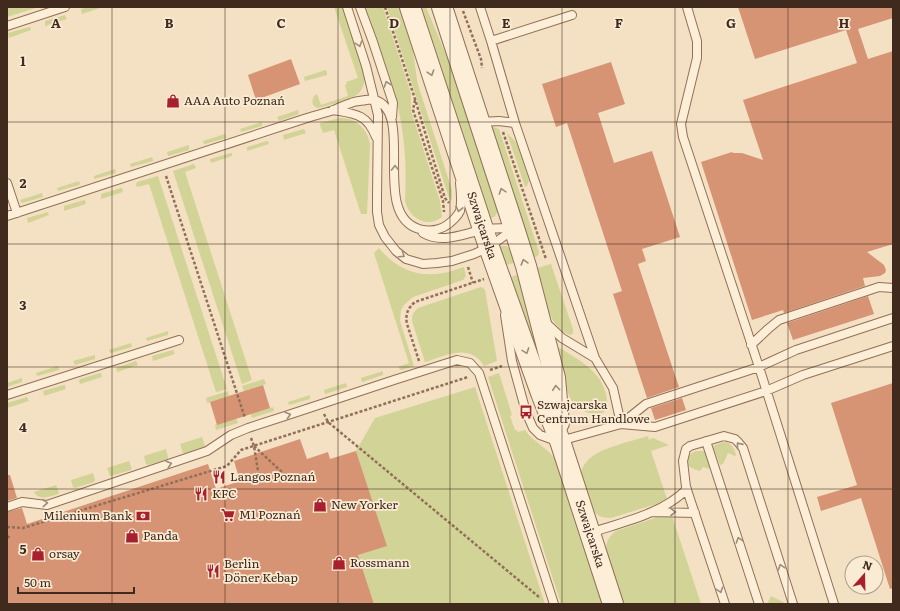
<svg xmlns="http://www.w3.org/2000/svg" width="900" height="611" font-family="Literata,serif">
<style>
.green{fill:#d2d396}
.building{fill:#d69475}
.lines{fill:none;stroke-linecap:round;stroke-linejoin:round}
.service-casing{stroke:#917057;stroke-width:10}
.tertiary-casing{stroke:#917057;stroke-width:22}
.path{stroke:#917057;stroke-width:2.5;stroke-dasharray:3 2;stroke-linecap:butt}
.service{stroke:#fdeed8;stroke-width:8}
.tertiary{stroke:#fdeed8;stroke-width:20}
.oneway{stroke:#9e8c7a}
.grid{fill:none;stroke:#3f2a1d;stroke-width:1;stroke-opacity:0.55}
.labels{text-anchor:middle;stroke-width:3.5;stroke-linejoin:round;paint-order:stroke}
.poi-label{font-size:12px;fill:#3f2a1d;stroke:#faebd4;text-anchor:start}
.street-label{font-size:12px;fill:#3f2a1d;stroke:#faebd4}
.grid-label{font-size:13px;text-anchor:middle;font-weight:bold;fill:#3f2a1d;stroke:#faebd4;stroke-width:3.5;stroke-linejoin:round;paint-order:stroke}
</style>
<rect width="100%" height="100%" fill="#f4e0c3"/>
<path class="green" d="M7 7H39L7 17Z
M88 7H103L82 14 81 9Z
M334 7H342L365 76C365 83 363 89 358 94 353 98 325 107 317 108L313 105C312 100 312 97 317 94L321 105 348 96 345 85 347 84 346 82 358 78Z
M364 7H383L411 94V111L440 201 442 217C427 229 409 218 405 201 406 179 406 158 403 136 398 91 380 49 364 7Z
M387 7H401L412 43 417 80 419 88 452 190V201L449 197 447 192Z
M419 7H426L449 62 459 89 496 200C497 206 499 213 494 217L491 218 488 216Z
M65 15 67 19 45 26V21Z
M29 27H30L31 30 9 38 8 33Z
M326 70 327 73V75L305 81 304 77Z
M298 110 299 114 279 121 277 117Z
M340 118C356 118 367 128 370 144L367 214H361L334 130 323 133 320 125V123Z
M262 122V126L241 132 240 129Z
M491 126 499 129 539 252 538 256 531 258Z
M304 129 306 133 284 140 283 135Z
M507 133 515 141 518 146 529 181 527 186 525 187Z
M225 134 226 138 205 144H204L203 141Z
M267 141H268L269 144 247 151V147Z
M189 145V150L168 156 167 152Z
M232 153V156L211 163 210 160V159L231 153Z
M152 157 153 160V161L131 167 130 164Z
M194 164 196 168 185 172 252 380 242 384 173 171Z
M115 169 116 173 94 179V176Z
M158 176 227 389 216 392 149 184 137 187 136 184 137 182Z
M79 181 80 184 79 185 58 191 57 188Z
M121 188H122L123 192 101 199V194Z
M42 193 43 197 22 203 20 200Z
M84 200H85L86 204 64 211V206Z
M48 212 49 215 28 223 27 218Z
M501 246H506C511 249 514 256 516 262L504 266 500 248Z
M379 248C395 268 417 278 443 273 450 272 456 269 464 267L466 276 463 280 413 297 404 305 401 310 400 321 414 366 402 370H401L398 367 409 363 374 253Z
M551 264 573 329V333L572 334 570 335C547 326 541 290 534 269Z
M519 274 555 410 508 278Z
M481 287 483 288 485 290 497 361 484 366C470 342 445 356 425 362L412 321C412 315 413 312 418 308Z
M168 331V335L147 341 146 338Z
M131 343 132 347 111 353H110L109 350Z
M558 348H560C572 356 588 364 597 376 607 388 617 421 589 413 582 411 576 406 572 401 565 390 560 364 557 350Z
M173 350 175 354 153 361 152 356Z
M95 355V359L75 365 73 361Z
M136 361 138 365 117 372 116 368Z
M58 366 59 370 37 376 36 373Z
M383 371V375L362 382 361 378Z
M100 373H101L102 377 80 384 79 381 80 379Z
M499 373 512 415 510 416 515 430H517L518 432 525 430C533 442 548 448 556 460L605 604H561L488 377Z
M22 378V382L7 387V383Z
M264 379 266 384 244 391 242 386Z
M346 383 347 387 325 394 324 390Z
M64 385H65L66 389 44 396 43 391Z
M475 387 545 604H374L358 555 386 545 356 451 375 418Z
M228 391 229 396 207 403 206 398Z
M310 395V399L289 405 288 402Z
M27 397 29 401 7 408V403Z
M273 407 274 411 252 418 251 414Z
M236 418 238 423 216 430 215 425Z
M648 436 649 440 653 438 669 445 651 451 667 499 656 504 611 518C592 519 590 504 586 489 584 485 581 479 581 474 581 468 586 462 590 458 601 448 632 441 648 436Z
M202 437 205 446 204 447 185 453H183L180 444Z
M724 442C732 443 734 448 736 455L735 456 728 453 723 464 720 465 713 447 715 445Z
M166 449 168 457V459L148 465 146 464 144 456Z
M696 451H705L710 466V469L703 467 700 471C697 470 693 469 690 467 682 461 689 454 696 451Z
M129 461 132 469 131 470 111 476H110L107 468Z
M93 473 95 480 94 482 75 488 73 487 71 480Z
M56 485 59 493 58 494C49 497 39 501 34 492Z
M672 516 701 604H623L606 554C605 544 608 537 616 531L658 517Z
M771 596 783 602 784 604H767Z"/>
<path class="building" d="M738 7H893V18L858 29 868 59 893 51V244L867 252 884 265 886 270 885 273 880 276 863 278 865 286 784 313 783 310 752 320 701 162 732 152 733 153H742L763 160 743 100 857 63 846 30 755 59Z
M291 59 300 84 256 100 248 75Z
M611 62 625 104 598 113 614 163 652 151 680 237 642 249 646 261 638 264 679 387 647 398 613 294 622 291 567 123 556 127 542 84Z
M868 296 874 314 793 340 787 323Z
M893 383V588L890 589 861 498 821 511 817 497 857 485 831 403Z
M263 385 270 408 217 425 210 402Z
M682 398 686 410 655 420 651 408Z
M300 439 307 459 328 452 330 459 356 451 387 546 358 555 374 604H7V512L22 508 27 524 208 464 216 489 240 481 234 461Z
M7 475H10L17 498 7 501Z"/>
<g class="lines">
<g class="service-casing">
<path id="service" d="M347 7 366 66 378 115 377 197V212L379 225 385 237 396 251 406 259 423 264 437 263 452 261 474 254 489 247 514 229
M360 7 373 42 393 103 392 117
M480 7 491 41 515 123 595 358
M687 7 697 41V58L681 124 683 137 759 367 834 604
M7 26 65 7
M491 41 572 15
M333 110C356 114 367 114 376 137
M480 122 499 121 515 123
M7 183 17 213
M7 216C107 183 207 151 307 118 316 115 325 113 334 110 339 107 345 105 351 103 355 101 361 101 366 100 368 100 372 99 375 100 416 113 370 214 419 229 434 233 445 229 455 218 457 216 459 213 460 211 462 202 461 192 460 183
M423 233C442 244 462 234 482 230 492 228 503 228 514 228
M505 315 512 361 526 412 533 428 540 435 551 439 560 441 621 424 655 427 766 391 803 375 893 346
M545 322 562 338 595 358 613 388 621 424 646 404 759 367 796 350 893 318
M751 345 768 329 779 320 879 287 893 288
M7 395 179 340
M706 441 759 604
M7 507 22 502 47 505 207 451 231 435 248 428 285 416 394 380 457 360 470 363 479 373 554 604
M652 512 695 513
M590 533C623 522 662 514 687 489
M725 604 686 487 683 461 686 449 690 446 724 436 735 439 738 442 743 448 793 604"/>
</g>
<g class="tertiary-casing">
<g id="tertiary">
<path id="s1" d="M410 7 489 247 541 393 560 441 613 604"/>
<path d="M442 7 514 228 526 266 555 378 559 423"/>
</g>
</g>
<path class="path" d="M385 7 415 99 445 198 449 203
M463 11 481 59 482 68
M415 100 413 110 443 201 444 212
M503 132 546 259
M166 176 245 418
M468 267 473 283
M419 361 407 324C405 314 408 308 415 302L484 279
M490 370 502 366
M324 414 328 422 539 597
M251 438 254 446 260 483
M254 446 285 475
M7 527 23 528 227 466 241 450 468 377
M7 536 10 538"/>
<use href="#service" class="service"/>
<use href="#tertiary" class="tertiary"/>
</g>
<defs><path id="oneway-chevron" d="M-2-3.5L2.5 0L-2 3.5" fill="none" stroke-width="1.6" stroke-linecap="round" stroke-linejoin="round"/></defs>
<g class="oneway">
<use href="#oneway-chevron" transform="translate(359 44) rotate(72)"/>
<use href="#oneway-chevron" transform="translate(431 73) rotate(72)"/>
<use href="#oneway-chevron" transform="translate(387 84) rotate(-109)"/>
<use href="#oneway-chevron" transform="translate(395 168) rotate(-91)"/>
<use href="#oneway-chevron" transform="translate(502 191) rotate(-108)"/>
<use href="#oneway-chevron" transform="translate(459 209) rotate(103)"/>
<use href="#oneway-chevron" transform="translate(402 255) rotate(34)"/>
<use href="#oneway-chevron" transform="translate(524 262) rotate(-106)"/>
<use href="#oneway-chevron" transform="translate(526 351) rotate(70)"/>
<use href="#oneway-chevron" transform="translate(556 388) rotate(-95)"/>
<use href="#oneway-chevron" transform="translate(288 415) rotate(-18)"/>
<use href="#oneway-chevron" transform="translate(739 445) rotate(-129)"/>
<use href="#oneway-chevron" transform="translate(169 464) rotate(-17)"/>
<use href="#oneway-chevron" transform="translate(45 503) rotate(-3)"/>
<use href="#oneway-chevron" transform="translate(673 512)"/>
<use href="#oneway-chevron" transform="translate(739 540) rotate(-108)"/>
<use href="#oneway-chevron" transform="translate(781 567) rotate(-108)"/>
<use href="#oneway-chevron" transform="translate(720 590) rotate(72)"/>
</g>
<path class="grid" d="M112 7V604M225 7V604M338 7V604M450 7V604M562 7V604M675 7V604M788 7V604M7 122H893M7 244H893M7 367H893M7 489H893"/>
<defs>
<g id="shop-bare" transform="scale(1.08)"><path d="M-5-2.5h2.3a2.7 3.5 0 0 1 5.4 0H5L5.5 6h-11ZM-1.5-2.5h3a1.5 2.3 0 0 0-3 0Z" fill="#a81f2e" stroke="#faebd4" stroke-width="2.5" paint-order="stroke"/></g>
<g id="bus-bare" transform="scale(1.08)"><path d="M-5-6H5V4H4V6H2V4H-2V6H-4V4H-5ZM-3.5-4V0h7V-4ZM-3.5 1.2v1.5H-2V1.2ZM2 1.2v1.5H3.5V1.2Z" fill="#a81f2e" stroke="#faebd4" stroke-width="2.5" paint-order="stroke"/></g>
<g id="restaurant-bare" transform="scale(1.08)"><path d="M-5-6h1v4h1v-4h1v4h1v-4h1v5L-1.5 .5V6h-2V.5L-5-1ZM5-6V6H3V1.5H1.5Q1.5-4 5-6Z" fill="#a81f2e" stroke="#faebd4" stroke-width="2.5" paint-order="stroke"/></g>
<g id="supermarket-bare" transform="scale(1.08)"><path d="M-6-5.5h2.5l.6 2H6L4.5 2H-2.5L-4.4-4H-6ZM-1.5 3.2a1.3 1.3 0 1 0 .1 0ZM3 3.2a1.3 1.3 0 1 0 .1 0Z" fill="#a81f2e" stroke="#faebd4" stroke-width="2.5" paint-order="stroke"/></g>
<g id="bank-bare" transform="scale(1.08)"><path d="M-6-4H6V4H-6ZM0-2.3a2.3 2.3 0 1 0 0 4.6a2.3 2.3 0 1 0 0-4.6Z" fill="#a81f2e" stroke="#faebd4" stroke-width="2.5" paint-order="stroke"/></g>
</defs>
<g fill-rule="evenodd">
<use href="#shop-bare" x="173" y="101"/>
<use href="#bus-bare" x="526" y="412"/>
<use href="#restaurant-bare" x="219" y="477"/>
<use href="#restaurant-bare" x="201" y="494"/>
<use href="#shop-bare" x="320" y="505"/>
<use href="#supermarket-bare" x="228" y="515"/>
<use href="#bank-bare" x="143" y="516"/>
<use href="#shop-bare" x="132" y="536"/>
<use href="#shop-bare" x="38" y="554"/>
<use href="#shop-bare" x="339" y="563"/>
<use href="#restaurant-bare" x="213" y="571"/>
</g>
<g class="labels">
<g class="poi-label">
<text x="184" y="105">AAA Auto Poznań</text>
<text x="537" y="409">Szwajcarska<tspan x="537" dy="14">Centrum Handlowe</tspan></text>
<text x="230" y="481">Langos Poznań</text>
<text x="212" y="498">KFC</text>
<text x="331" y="509">New Yorker</text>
<text x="239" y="519">M1 Poznań</text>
<text x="132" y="520" text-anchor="end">Milenium Bank</text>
<text x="143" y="540">Panda</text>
<text x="49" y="558">orsay</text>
<text x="350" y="567">Rossmann</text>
<text x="224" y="568">Berlin<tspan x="224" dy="14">Döner Kebap</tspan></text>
</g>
<g class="street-label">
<text dy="4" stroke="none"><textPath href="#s1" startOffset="230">Szwajcarska</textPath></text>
<text dy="4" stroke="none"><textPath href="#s1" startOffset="557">Szwajcarska</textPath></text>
</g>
</g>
<g class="grid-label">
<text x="56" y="28">A</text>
<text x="169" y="28">B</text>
<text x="281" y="28">C</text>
<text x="394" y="28">D</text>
<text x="506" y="28">E</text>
<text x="619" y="28">F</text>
<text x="731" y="28">G</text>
<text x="844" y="28">H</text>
<text x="23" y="66">1</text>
<text x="23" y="188">2</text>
<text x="23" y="310">3</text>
<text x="23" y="432">4</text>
<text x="23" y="554">5</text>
</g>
<rect width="900" height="611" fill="none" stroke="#3f2a1d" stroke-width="16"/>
<g transform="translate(864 575) rotate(20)"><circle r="19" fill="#faebd4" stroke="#af9e8b"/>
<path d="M0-3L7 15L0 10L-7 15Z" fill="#a81f2e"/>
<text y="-6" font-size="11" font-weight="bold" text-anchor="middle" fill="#3f2a1d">N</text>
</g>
<path d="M18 587v6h116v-6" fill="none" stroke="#3f2a1d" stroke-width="2"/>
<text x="24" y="587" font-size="12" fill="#3f2a1d" stroke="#faebd4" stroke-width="3" paint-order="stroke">50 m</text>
</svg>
